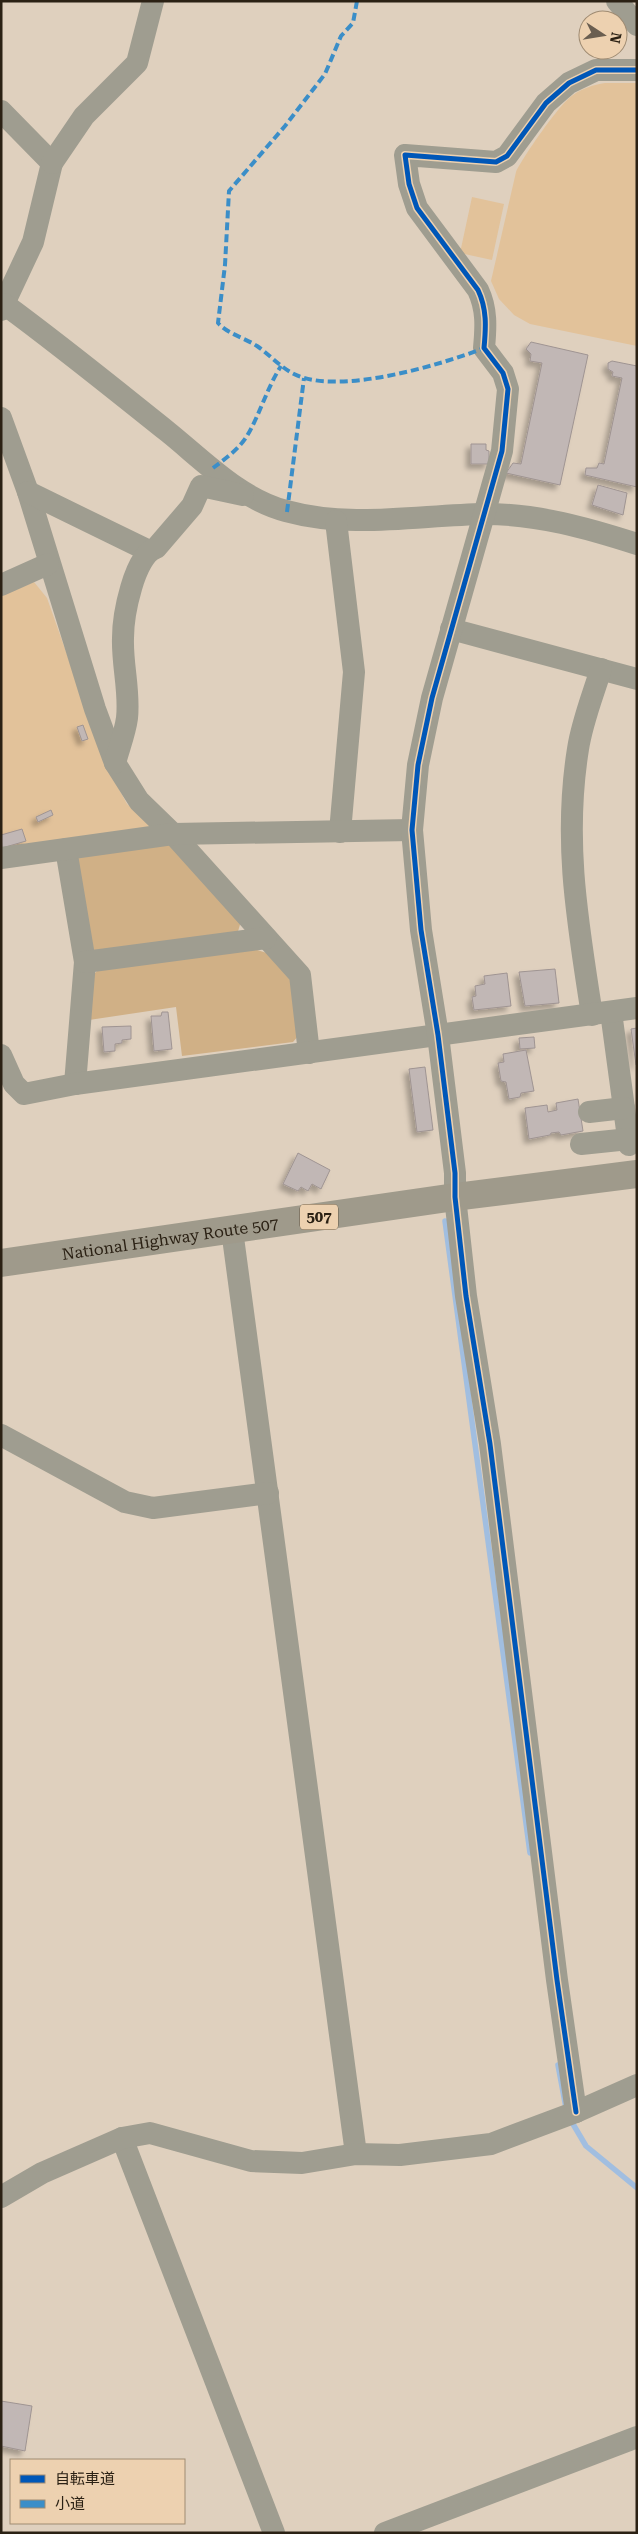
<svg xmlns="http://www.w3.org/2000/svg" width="638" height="2534" font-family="'Roboto Serif','Noto Sans JP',serif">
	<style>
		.green { fill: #e2c29a }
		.forest { fill: #d0b086 }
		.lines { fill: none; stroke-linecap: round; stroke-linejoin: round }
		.stream { stroke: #a1bee0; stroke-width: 5.5 }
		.building { fill: #c1b7b5; stroke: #9f9492; filter: url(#shadow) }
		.minor { stroke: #9f9d90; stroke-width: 22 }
		.highway { stroke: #9f9a8b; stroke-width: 28 }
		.quiet { stroke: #3b8ec8; stroke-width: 4; stroke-dasharray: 8 4; stroke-linecap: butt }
		.cycleway-casing { stroke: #edd1b0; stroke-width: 8 }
		.cycleway { stroke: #0057b8; stroke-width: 5 }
		.labels { text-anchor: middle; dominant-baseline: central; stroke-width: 4; stroke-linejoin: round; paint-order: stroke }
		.shield { fill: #edd1b0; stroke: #655643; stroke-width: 1 }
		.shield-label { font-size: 15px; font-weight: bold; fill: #2b2114 }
		.street-label { font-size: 16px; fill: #2b2114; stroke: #edd1b0 }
	</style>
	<defs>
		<filter id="shadow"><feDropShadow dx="-4.5" dy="4.5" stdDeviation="2.5" flood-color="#0004"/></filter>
	</defs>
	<rect width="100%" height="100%" fill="#dfd0be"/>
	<!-- green -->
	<g class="green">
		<path d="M605 83H637V346L530 324 514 315 499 299 491 281 516 172C523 157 560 103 573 95 583 88 593 85 605 83Z"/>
		<polygon points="472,197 504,204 492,260 460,253"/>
		<polygon points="34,582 47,598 106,765 127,804 156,828 1,851 1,596"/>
	</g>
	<!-- forest -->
	<g class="forest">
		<polygon points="172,845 241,921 237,935 94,954 75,861 79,854"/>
		<polygon points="251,948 270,954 290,977 299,1035 293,1042 182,1056 176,1007 89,1020 93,975 99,969"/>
	</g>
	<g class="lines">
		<!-- stream -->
		<g class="stream">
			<polyline points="445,1221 530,1853"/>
			<polyline points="558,2065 566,2108"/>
			<polyline points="570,2119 586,2146 637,2188"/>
		</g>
	</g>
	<!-- building -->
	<g class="building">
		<polygon points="531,342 588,355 560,485 506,473 513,463 521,464 542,363 530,361 531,354 526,349"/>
		<polygon points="612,361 637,366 637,487 585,475 586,468 597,468 599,463 604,464 622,378 612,376 613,372 608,369 608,363"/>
		<polygon points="471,444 486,444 486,450 489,451 489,464 471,464"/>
		<polygon points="598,485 627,493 623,515 592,505"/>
		<polygon points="83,725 88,739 82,741 77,727"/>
		<polygon points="51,810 53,815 38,822 36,817"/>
		<polygon points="22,829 26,841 2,848 1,835"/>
		<polygon points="555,969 559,1003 525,1006 519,972"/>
		<polygon points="507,973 511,1006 474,1010 472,997 476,996 475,986 485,984 484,976"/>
		<polygon points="162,1012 168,1012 172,1049 154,1051 151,1016 161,1016"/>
		<polygon points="131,1026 131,1039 122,1040 122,1043 115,1044 115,1051 104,1052 102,1027"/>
		<polygon points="637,1028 637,1065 636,1065 631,1029"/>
		<polygon points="534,1037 535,1048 520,1049 519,1038"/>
		<polygon points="526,1050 534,1091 521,1093 520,1097 509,1099 506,1082 501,1081 498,1063 504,1062 503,1054"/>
		<polygon points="425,1067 433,1130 417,1132 409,1069"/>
		<polygon points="578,1099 583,1131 561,1135 559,1132 551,1133 550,1135 529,1139 525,1108 547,1105 548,1112 557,1110 556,1103"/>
		<polygon points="298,1153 330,1170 321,1189 312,1184 308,1191 301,1187 298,1191 283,1184"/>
		<polygon points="1,2401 32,2406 25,2451 1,2446"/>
	</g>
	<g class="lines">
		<!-- minor -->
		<g class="minor">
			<polyline points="617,1 637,25"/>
			<polyline points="1,111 52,163 33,242 1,310"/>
			<polyline points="52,163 84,116 137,63 153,1"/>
			<path d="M4 304C60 345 114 389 168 432 204 461 240 499 286 511 351 529 419 515 485 514 538 514 587 528 637 544"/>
			<polyline points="1,418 28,492 95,709 115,763 139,801 173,834 300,975 309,1053"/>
			<polyline points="28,492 149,551"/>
			<polyline points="336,521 354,672 340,832"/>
			<polyline points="1,585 48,564"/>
			<polyline points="451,629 637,679"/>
			<path d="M115 763C119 748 125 733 127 718 130 691 122 665 123 638 123 616 134 555 156 548L192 506 201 486 243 495"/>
			<polyline points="66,849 85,962 75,1084"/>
			<polyline points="1,858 173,834 412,830"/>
			<polyline points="85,962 266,938"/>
			<polyline points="611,1012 629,1145"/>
			<path d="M592 1015C578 924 563 842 578 749 582 722 593 695 601 669"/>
			<polyline points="1,1055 14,1084 24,1094 75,1084 637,1008"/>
			<polyline points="589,1112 624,1108"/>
			<polyline points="581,1144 629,1139"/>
			<polyline points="232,1230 356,2154"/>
			<polyline points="1,1435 125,1502 153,1508 268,1493"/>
			<path d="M576 2112 557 1980 490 1444 466 1296 455 1197V1173L438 1035 421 930 412 830 418 765 432 698 502 451 508 389 503 373 484 348C486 327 487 309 478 290L417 208 409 184 405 155 496 162 507 156 546 103 569 83 596 70H637"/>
			<polyline points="122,2138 274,2533"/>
			<polyline points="1,2197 42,2173 122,2138 150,2133 251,2161 302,2163 356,2154 400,2155 491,2144 576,2112 637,2085"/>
			<polyline points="385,2533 637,2437"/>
		</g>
		<!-- highway -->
		<path class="highway" id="s1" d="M1 1263 455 1197 637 1174"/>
		<!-- quiet -->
		<g class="quiet">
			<path d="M357 1 353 23 341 36 325 74 285 126 229 191 225 265 218 323C228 334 245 338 257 346 270 355 280 367 294 374 337 396 441 365 484 348"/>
			<path d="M213 468C225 459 239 449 247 436 260 414 267 388 281 366"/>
			<polyline points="287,512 304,378"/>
		</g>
		<defs>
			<path id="cycleway" d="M576 2112 557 1980 490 1444 466 1296 455 1197V1173L438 1035 421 930 412 830 418 765 432 698 502 451 508 389 503 373 484 348C486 327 487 309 478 290L417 208 409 184 405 155 496 162 507 156 546 103 569 83 596 70H637"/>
		</defs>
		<!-- cycleway casing -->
		<use href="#cycleway" class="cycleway-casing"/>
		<!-- cycleway -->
		<use href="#cycleway" class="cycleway"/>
	</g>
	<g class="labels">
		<!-- shield labels -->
		<rect class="shield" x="300" y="1204.5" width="38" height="25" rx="4"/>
		<g class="shield-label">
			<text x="319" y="1217">507</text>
		</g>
		<!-- street labels -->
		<g class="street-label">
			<text stroke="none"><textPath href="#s1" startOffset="171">National Highway Route 507</textPath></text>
		</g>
	</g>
	<!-- border -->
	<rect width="638" height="2534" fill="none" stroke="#2b2114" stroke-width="5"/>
	<!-- legend -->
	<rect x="10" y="2459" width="175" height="65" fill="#edd1b0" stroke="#9f8b72"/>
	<rect x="20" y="2475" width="25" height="8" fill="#0057b8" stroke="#9f8b72"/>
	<text x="55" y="2484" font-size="15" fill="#2b2114">自転車道</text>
	<rect x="20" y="2500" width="25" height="8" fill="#3b8ec8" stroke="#9f8b72"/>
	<text x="55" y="2509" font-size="15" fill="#2b2114">小道</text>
	<!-- north arrow -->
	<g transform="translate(603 35) rotate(102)"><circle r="24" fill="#edd1b0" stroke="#9f8b72"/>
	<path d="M0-4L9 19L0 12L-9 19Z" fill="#6a5e50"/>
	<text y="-8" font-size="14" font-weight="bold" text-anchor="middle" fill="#2b2114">N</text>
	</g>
</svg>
